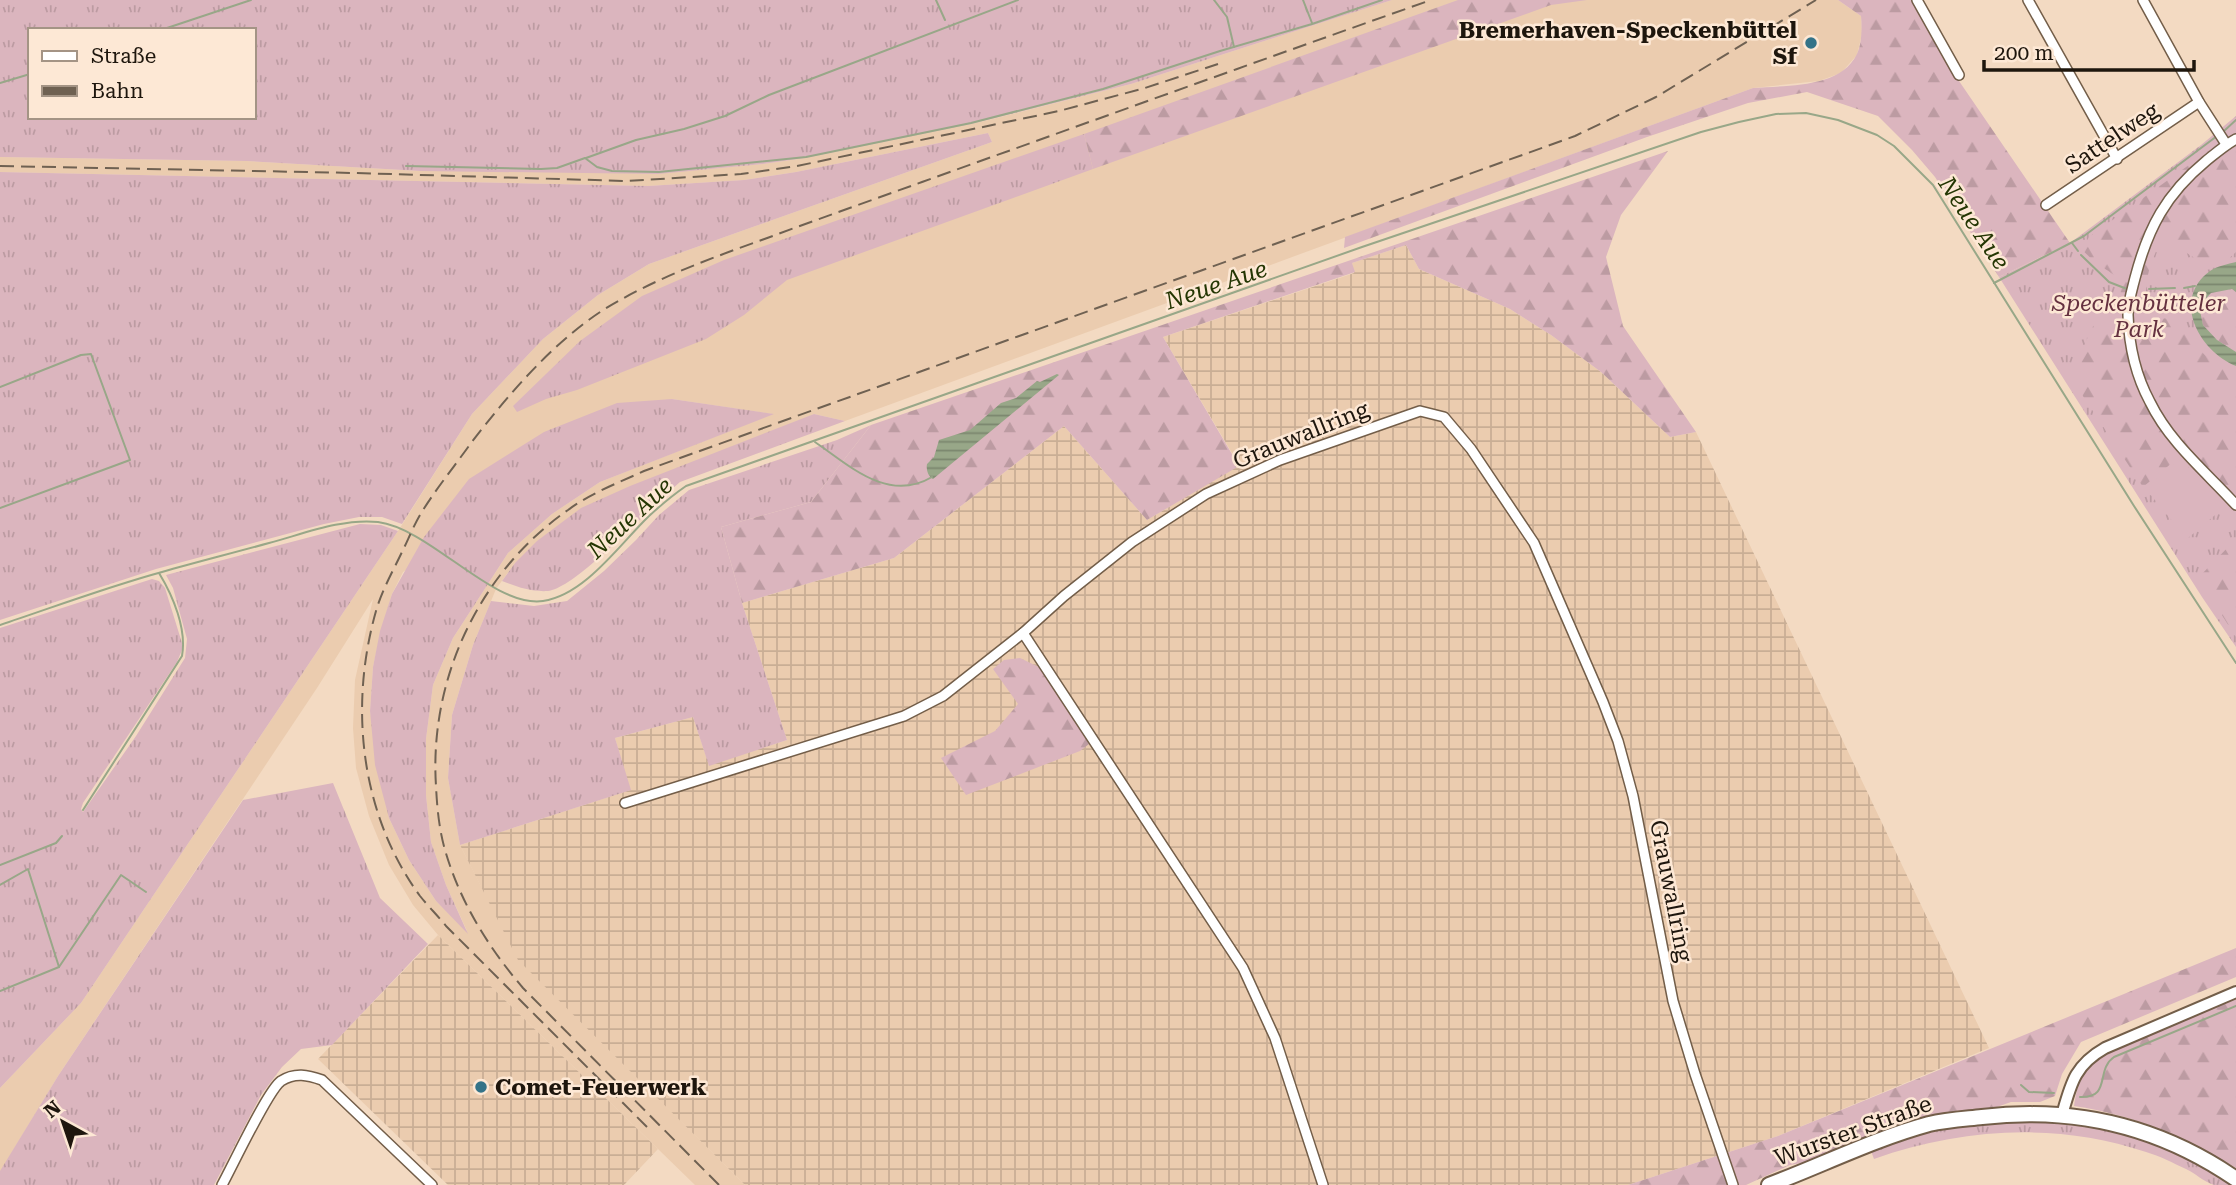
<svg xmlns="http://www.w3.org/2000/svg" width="2236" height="1185" font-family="'Roboto Serif',serif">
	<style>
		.built { fill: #ebccaf; fill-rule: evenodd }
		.industrial { fill: url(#industrial-grid) }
		.grass { fill: url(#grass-tufts); fill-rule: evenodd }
		.forest { fill: url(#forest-firs) }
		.pitch { fill: #dbb5be }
		.water { fill: url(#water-rules) }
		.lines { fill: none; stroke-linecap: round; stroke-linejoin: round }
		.stream { stroke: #98a788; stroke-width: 2 }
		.minor-casing { stroke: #735e49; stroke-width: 12 }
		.tertiary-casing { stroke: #735e49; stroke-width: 14 }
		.primary-casing { stroke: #735e49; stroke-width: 18 }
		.minor { stroke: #fff; stroke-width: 9 }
		.tertiary { stroke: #fff; stroke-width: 10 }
		.primary { stroke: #fff; stroke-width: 14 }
		.rail { stroke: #6f6152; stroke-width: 2; stroke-dasharray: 14 7; stroke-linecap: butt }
		.poi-dot { fill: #347388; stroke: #fde8d5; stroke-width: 2.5 }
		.labels { text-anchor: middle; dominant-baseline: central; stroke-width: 5; stroke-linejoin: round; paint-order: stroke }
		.poi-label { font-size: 23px; font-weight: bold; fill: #1e160d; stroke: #fde8d5; text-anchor: end }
		.street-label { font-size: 23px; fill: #1e160d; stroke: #fde8d5 }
		.park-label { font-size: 23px; font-style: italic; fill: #653140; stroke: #fde8d5 }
		.water-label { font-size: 24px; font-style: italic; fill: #243603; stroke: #fde8d5 }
	</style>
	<defs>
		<pattern id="industrial-grid" width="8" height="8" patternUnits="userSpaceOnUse" patternTransform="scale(1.75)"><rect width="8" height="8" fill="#ebccaf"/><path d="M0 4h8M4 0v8" fill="none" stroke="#c9ae95"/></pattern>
		<pattern id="grass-tufts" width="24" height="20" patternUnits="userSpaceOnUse" patternTransform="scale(1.75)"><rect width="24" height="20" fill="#dbb5be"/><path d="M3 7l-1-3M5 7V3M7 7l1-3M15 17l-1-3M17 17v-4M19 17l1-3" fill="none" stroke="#bc9ba2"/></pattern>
		<pattern id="forest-firs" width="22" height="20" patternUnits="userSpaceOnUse" patternTransform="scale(1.75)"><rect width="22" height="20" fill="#dbb5be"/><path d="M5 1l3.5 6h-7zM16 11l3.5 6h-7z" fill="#bc9ba2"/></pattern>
		<pattern id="water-rules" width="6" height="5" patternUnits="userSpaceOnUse" patternTransform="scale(1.75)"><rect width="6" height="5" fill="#98a788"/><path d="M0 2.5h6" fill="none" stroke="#7b876e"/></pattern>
	</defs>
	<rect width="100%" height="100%" fill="#f3dac2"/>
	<!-- built -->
	<path class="built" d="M1392 0H1838L1861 16 1862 34 1857 55 1841 73 1819 81 1753 88 845 421 814 414 515 563 496 589 473 645 452 715 448 778 460 845 519 960 745 1185H695L438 935 413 905 389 865 369 816 356 768 353 728 355 680 373 599 317 688 58 1076 0 1172V1088L81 1003 398 531 472 414 543 339 598 295 649 264 992 142 988 133 796 172 744 180 648 186 0 172V157L246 161 420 171 700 170 763 164 805 158 984 121 1131 84ZM672 399 772 414 600 482 552 514 508 553 453 638 433 685 426 739V795L431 842 446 885 467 931 436 901 409 860 389 818 370 711 373 667 381 631 392 594 403 572Z"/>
	<!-- industrial -->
	<g class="industrial">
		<polygon points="1406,245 1419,269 1510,309 1551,335 1601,372 1670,437 1696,432 1989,1048 1778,1136 1628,1185 745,1185 518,960 460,845 630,790 615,738 693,717 709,765 787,740 742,603 894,558 1064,426 1147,520 1239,465 1163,337 1354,273 1352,263"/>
		<polygon points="438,935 658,1149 624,1185 448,1185 318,1059"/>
	</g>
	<!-- grass -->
	<g class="grass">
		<path d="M0 0H1392L1131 84 971 124 805 158 763 164 658 174 420 171 246 161 0 157ZM30 30H254V117H30Z"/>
		<polygon points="2236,116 2236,647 2202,597 1999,277 2070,243 2201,145"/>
		<polygon points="988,133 992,142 649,264 598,295 543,339 472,414 402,524 382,517 359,517 324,524 156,569 0,620 0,172 648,186 744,180 796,172"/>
		<polygon points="1084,134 1093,169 787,280 744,315 706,339 577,390 546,399 517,412 513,406 580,341 642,296 724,260"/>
		<polygon points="672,399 774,414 600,482 552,514 508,553 453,638 433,685 426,739 426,795 431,842 446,885 468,934 436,901 409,860 389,818 375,765 370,711 373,667 380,631 392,594 424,537 469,479 544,432 617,403"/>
		<path d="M814 414 845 421 680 482C653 504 577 588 548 591 531 592 517 587 502 581L515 563 537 541 581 508 630 486Z"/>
		<polygon points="871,425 811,502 721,527 742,603 787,740 709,766 693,717 615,738 631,790 460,845 448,778 452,715 473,645 491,601 534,606 567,601 604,571 636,540 659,515 689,490 837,440"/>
		<polygon points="360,524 381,525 398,531 81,1003 0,1088 0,628 152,579 159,581 165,588 182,643 182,650 177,662 83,803 81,809 83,812 136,736 185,658 187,639 173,588 166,575"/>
		<polygon points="333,783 380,898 428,944 332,1045 301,1049 282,1067 261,1095 214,1185 0,1185 0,1171 58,1076 243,800"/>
		<path d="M2015 1118C2038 1120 2062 1121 2085 1124 2138 1131 2186 1156 2230 1185 2225 1185 2218 1185 2214 1185 2204 1182 2195 1173 2186 1169 2173 1163 2160 1156 2146 1152 2057 1122 1962 1128 1874 1159L1871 1151 1906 1137 1941 1128Z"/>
	</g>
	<!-- forest -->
	<g class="forest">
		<polygon points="1458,0 1587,0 1551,5 1093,169 1084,134"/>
		<path d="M1838 0H1914L1959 81 2070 243 1999 277 1935 177 1912 150 1878 116 1807 92 1748 103 1647 137 1344 248 1345 237 1753 88C1786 85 1840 89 1857 54 1862 43 1862 28 1861 16Z"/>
		<path d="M2236 131V252L2224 263 2209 267 2163 238C2146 269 2145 282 2146 317L2172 319C2190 339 2210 366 2236 375V506H2224L2179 457 2143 487 2079 390 2071 368C2082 355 2085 342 2092 328 2099 316 2110 308 2120 300 2123 278 2116 276 2099 265 2093 261 2088 255 2082 250L2089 237Z"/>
		<polygon points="1668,151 1621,215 1606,257 1623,326 1696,432 1670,437 1601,372 1551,335 1510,309 1419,269 1406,245 1352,263 1355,272 1163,337 1239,466 1147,520 1064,426 894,558 742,603 721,527 811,502 871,425"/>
		<polygon points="2232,289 2236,292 2236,352 2217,340 2203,325 2199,306 2210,293"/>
		<polygon points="2234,541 2236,541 2236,637 2198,578"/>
		<polygon points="1020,658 1043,669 1089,744 1080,751 966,795 941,758 995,731 1018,704 993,669 1004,660"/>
		<polygon points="2236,948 2236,977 2081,1042 2062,1074 2055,1096 2040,1102 2011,1102 1994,1108 1949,1114 1825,1159 1790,1165 1746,1185 1628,1185 1778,1136"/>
		<path d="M2236 996V1168C2183 1137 2135 1115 2074 1106 2078 1082 2080 1073 2098 1056Z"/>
	</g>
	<!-- pitch -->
	<polygon class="pitch" points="2179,460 2221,510 2187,539 2145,488"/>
	<!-- water -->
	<g class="water">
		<path d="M2236 262V292L2232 289 2211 293 2199 306 2203 325 2217 340 2236 352V366C2199 351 2171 299 2210 271 2217 266 2228 264 2236 262Z"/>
		<path d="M1057 374 1059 375 933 479C928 476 926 470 927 464L934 457 939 440 970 430 1001 403 1016 398 1037 381 1040 382Z"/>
	</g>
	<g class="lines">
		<!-- stream -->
		<g class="stream">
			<polyline points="936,0 945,20"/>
			<polyline points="1214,0 1227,17 1234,47"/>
			<polyline points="1303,0 1312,23"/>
			<polyline points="161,30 251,0"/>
			<polyline points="0,83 30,74"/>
			<polyline points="2224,131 2236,120"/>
			<polyline points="586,158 636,140 684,129 725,116 769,95 1018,0"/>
			<polyline points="406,166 541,169 557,168 585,158 597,167 612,171 659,172 806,157 971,123 1103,89 1220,51 1312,24 1382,0"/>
			<polyline points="2072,243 2078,251"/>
			<polyline points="2081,255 2109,282 2127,289"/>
			<polyline points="1994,283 2084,236 2217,136"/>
			<polyline points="2184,288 2195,286"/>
			<polyline points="2149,289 2175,288"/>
			<polyline points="0,387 81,355 91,354 130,460 0,508"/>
			<path d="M815 442C850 466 888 503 932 477"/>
			<path d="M0 625C54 607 107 587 162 572 197 562 233 553 269 543 303 534 343 518 378 522 431 529 493 608 543 601 585 595 620 544 649 516 661 505 673 495 686 486L1362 247 1701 132 1739 122 1776 114 1806 113 1838 120 1877 135 1894 146 1933 185 2134 506 2236 663"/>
			<path d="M83 810 182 656C187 629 173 596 159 573"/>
			<polyline points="0,865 56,843 62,836"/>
			<polyline points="0,885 28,869 59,967"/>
			<polyline points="0,991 59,967 121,875 146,892"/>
			<polyline points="2021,1085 2029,1092 2054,1093"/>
			<path d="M2080 1097C2112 1098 2095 1070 2114 1057L2236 1006"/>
		</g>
		<defs>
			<g id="minor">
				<polyline points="1917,0 1959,75"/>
				<polyline points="2028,0 2117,159"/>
				<polyline points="2143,0 2199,102 2226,144"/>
				<path d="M2236 139C2225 145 2216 153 2206 161 2166 194 2148 228 2135 278 2132 290 2128 302 2128 315 2129 345 2136 376 2150 402 2170 443 2206 472 2236 505"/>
				<polyline points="2046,205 2199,102"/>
				<polyline points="625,803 904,716 943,696 1023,633"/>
				<path d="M222 1185C232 1167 268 1090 281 1081 295 1072 308 1075 322 1080L432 1185"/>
				<polyline points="1323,1185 1275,1038 1243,968 1023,633 1064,596 1132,542 1206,494 1280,460 1420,411 1444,417 1471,449 1534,543 1603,702 1618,741 1633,796 1673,1001 1695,1074 1733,1185"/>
			</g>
			<path id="tertiary" d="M2062 1115C2071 1083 2075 1065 2105 1048L2236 992"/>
			<path id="primary" d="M1769 1185C1822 1165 1874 1139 1929 1124 1947 1120 1964 1119 1982 1117 2075 1106 2159 1126 2236 1179"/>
		</defs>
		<!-- minor casing -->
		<use href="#minor" class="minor-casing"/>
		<!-- tertiary casing -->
		<use href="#tertiary" class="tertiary-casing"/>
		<!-- primary casing -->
		<use href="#primary" class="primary-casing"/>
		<!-- minor -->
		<use href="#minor" class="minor"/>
		<!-- tertiary -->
		<use href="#tertiary" class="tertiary"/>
		<!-- primary -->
		<use href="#primary" class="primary"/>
		<!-- rail -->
		<g class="rail">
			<polyline points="0,166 356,173 626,181 741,174 797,166 1059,111 1145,88 1218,64"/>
			<path d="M647 1127 446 926C438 916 428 906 420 896 360 814 349 706 376 611 382 590 393 571 402 552 408 540 413 527 420 515 435 490 454 467 471 443 511 391 563 330 622 299 669 273 720 255 770 237 821 218 872 200 922 182 1092 121 1261 60 1431 0"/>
			<path d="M719 1185 523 988C488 947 460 902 445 850 439 829 437 807 436 786 429 679 479 572 568 510 591 493 618 483 644 471L1575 136 1656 97 1816 0"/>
		</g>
	</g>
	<!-- markers -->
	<g class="poi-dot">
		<circle cx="1811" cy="43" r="7"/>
		<circle cx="481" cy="1087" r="7"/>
	</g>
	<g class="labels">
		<!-- poi labels -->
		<g class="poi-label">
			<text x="1797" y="30">Bremerhaven-Speckenbüttel<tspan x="1797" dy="26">Sf</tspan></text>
			<text x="495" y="1087" text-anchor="start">Comet-Feuerwerk</text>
		</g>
		<!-- street labels -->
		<g class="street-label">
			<text transform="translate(2112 138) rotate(-34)">Sattelweg</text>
			<text transform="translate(1301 435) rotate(-22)">Grauwallring</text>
			<text transform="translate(1671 891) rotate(79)">Grauwallring</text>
			<text transform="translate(1853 1131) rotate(-20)">Wurster Straße</text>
		</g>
		<!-- park labels -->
		<g class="park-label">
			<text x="2139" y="303">Speckenbütteler<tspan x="2139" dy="26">Park</tspan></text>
		</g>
		<!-- water labels -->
		<g class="water-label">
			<text transform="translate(1974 223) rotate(56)">Neue Aue</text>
			<text transform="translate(1216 285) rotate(-19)">Neue Aue</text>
			<text transform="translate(630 518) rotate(-43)">Neue Aue</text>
		</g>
	</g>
	<!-- legend -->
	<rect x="28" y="28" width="228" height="91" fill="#fde8d5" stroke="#a49485" stroke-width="2"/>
	<rect x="42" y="51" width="35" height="10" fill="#ffffff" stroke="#a49485" stroke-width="2"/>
	<text x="91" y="63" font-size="21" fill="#1e160d">Straße</text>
	<rect x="42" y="86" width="35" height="10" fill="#6f6152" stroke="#a49485" stroke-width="2"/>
	<text x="91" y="98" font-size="21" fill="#1e160d">Bahn</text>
	<!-- north arrow -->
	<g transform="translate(63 1122) rotate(320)" stroke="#fde8d5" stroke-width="5" paint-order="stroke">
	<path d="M0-5L12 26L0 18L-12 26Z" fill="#1e160d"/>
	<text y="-10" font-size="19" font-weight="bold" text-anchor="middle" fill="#1e160d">N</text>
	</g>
	<!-- scale -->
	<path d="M1984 60v10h210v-10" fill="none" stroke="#1e160d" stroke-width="3.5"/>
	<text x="1994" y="60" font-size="21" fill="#1e160d" stroke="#fde8d5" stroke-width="5" paint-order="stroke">200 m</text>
</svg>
